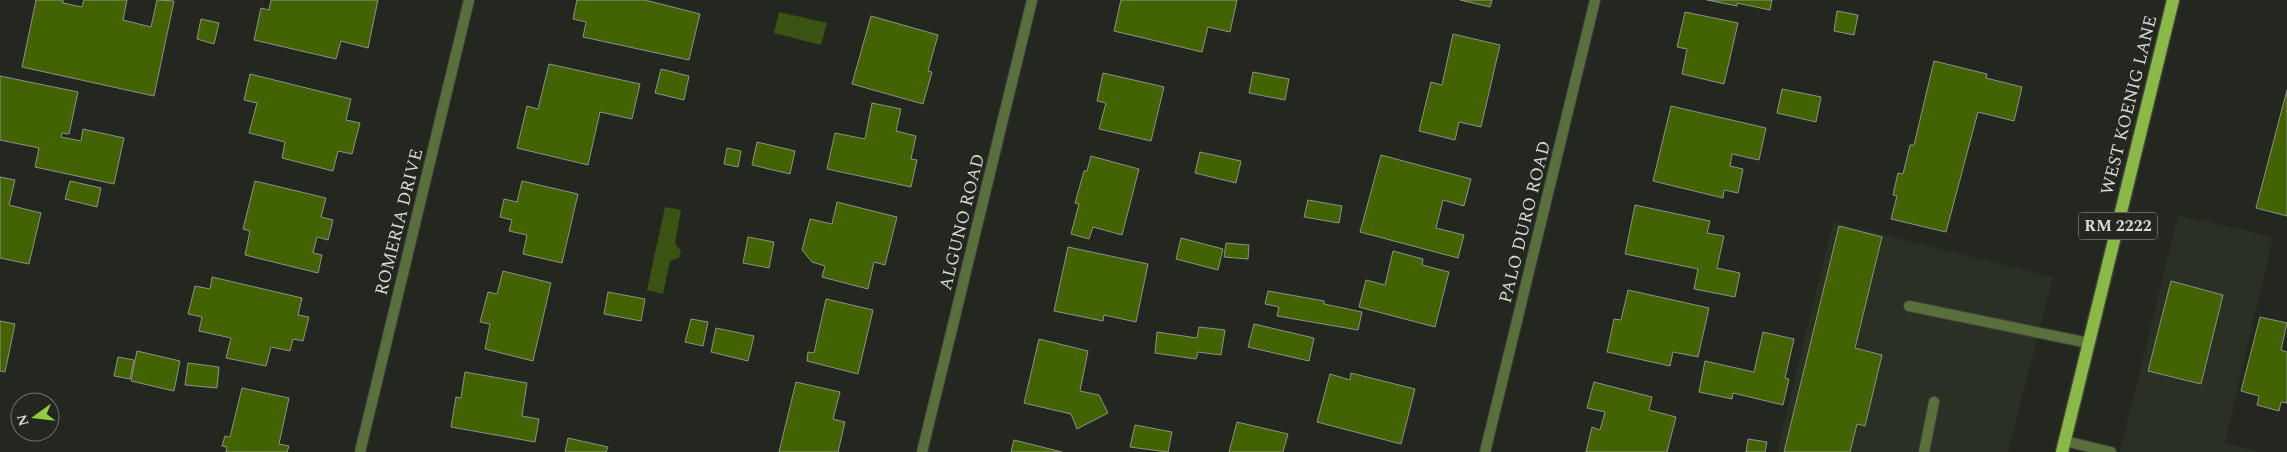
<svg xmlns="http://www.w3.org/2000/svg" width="2287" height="452" font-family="Spectral,serif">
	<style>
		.built { fill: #2a3023 }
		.water { fill: #3b5312 }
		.building { fill: #436202; stroke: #8d9289 }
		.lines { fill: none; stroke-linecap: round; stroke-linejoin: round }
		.lane-casing { stroke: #41443d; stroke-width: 12 }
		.street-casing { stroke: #41443d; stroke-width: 12 }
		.primary-casing { stroke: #41443d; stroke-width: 15 }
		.lane { stroke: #596f3c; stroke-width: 10 }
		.street { stroke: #596f3c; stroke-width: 10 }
		.primary { stroke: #8bb947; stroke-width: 12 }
		.labels { text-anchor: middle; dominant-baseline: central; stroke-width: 4; stroke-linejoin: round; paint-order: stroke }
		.shield { fill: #242720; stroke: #a3a59f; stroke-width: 1 }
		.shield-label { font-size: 16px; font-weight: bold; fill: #d9dbd6 }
		.street-label { font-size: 18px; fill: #d9dbd6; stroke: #242720 }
	</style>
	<rect width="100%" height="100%" fill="#242720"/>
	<!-- built -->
	<g class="built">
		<polygon points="2178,215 2273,237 2225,443 2260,452 2120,452"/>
		<polygon points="1833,222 2053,277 2008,452 1777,452"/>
	</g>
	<!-- water -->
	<g class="water">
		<polygon points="779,12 827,23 821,45 774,33"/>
		<polygon points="665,207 681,210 675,243 681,251 679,258 670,261 663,294 647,290"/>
	</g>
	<!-- building -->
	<g class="building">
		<polygon points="36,0 63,0 63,3 82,7 84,0 127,0 123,20 151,27 157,0 174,1 154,96 22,67"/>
		<polygon points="271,0 378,0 368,48 341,41 336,59 254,40 261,8 269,10"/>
		<polygon points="577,0 645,0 700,14 689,60 583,37 586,22 573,19"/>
		<polygon points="1121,0 1237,0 1230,32 1208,27 1202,52 1114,31"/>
		<polygon points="1460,0 1492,0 1490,7"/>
		<polygon points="1707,0 1772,0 1770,10 1737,3 1737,6"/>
		<polygon points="1837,11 1858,15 1854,35 1834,31"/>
		<polygon points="1685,12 1738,23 1724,84 1682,74 1687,49 1677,47"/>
		<polygon points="871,16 938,35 928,71 932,72 923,104 852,84"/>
		<polygon points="201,19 219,23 214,44 197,39"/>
		<polygon points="1453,34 1500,45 1481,127 1459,122 1455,140 1419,131 1431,82 1442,85"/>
		<polygon points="1934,61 1987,74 1986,78 2022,87 2014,121 1978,112 1946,232 1891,219 1897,196 1893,195 1898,173 1903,174 1910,145 1914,145"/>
		<polygon points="549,64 640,84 632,119 600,112 588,165 517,148 527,106 538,109"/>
		<polygon points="661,69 689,76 684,100 655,93"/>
		<polygon points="1253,72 1289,79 1285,100 1249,93"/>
		<polygon points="1103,73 1164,87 1151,141 1099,129 1106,103 1097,101"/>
		<polygon points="250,74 351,99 346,120 360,123 352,154 338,151 333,171 282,158 285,142 249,133 257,103 244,100"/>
		<polygon points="0,76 78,92 69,134 62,133 61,137 81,141 83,129 124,138 114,184 35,167 39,148 0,140"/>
		<polygon points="1782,89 1821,97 1816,122 1777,113"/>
		<polygon points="2287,90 2287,216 2256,208"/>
		<polygon points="872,103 901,109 896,131 916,136 911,159 917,160 911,187 827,169 835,133 865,139"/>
		<polygon points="1671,106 1766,128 1759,160 1732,154 1730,166 1743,169 1738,193 1724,190 1723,198 1653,181"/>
		<polygon points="757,142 795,151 790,174 752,165"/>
		<polygon points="727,148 741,151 738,167 724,164"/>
		<polygon points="1200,152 1241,161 1236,183 1195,173"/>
		<polygon points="1381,155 1471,179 1464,206 1443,200 1436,228 1464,235 1458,258 1360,232"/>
		<polygon points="1091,156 1139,169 1122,235 1093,227 1089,239 1071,234 1079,204 1075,203 1084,171 1087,171"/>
		<polygon points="0,177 15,180 9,205 41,213 29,264 0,258"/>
		<polygon points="70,181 101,188 97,207 65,199"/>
		<polygon points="255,181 326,198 321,217 333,220 328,240 317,237 313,253 322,255 318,273 245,255 250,231 243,229"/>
		<polygon points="522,181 578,194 562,263 523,254 527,235 509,231 512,220 500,217 504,199 517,202"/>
		<polygon points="1308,200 1342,206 1339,223 1304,217"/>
		<polygon points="837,202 897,217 885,265 874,262 868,289 822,277 825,266 812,262 802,250 810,219 832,224"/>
		<polygon points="1635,205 1710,221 1707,233 1724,236 1717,268 1740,273 1735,297 1694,289 1698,269 1625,254"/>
		<polygon points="1839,226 1882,237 1855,348 1882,355 1865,426 1857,424 1850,452 1784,452"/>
		<polygon points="748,237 774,242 769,268 743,263"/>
		<polygon points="1181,238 1223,249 1218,270 1176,259"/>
		<polygon points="1226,243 1249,245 1248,259 1224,257"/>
		<polygon points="1068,247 1148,264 1136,322 1104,315 1103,321 1054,311"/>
		<polygon points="1393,251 1423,259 1422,265 1449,272 1435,327 1359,307 1366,280 1385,285"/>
		<polygon points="503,271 551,283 533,361 485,349 490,324 480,322 488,292 497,294"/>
		<polygon points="212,277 302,298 298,315 309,317 303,341 293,339 290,351 271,347 266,366 226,358 231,338 199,331 202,317 188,314 195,286 210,289"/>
		<polygon points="2171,281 2223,295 2201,384 2148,371"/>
		<polygon points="1628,290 1709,308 1698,357 1673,352 1670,366 1607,352 1614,319 1621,320"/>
		<polygon points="1268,291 1324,301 1324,304 1362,312 1358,330 1277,316 1279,307 1265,304"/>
		<polygon points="608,292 645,299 641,321 604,314"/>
		<polygon points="826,299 873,310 858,374 807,361 808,352 814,353"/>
		<polygon points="2260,317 2287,323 2281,350 2287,352 2287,403 2281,402 2279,411 2257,405 2259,396 2241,391"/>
		<polygon points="691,319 708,322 703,346 685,342"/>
		<polygon points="0,321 15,324 5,372 0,371"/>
		<polygon points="1254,324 1314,338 1309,361 1248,347"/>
		<polygon points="1199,327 1225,330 1221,355 1198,352 1196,359 1155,353 1157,332 1197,338"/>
		<polygon points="716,328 754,336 748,361 711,352"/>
		<polygon points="1763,332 1794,339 1785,378 1789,379 1783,405 1733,393 1732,399 1699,392 1705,361 1754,372"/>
		<polygon points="1039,339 1088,351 1080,391 1099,395 1108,413 1077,429 1071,414 1024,403"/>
		<polygon points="137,351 180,361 174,391 131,381"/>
		<polygon points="118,357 134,360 130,379 114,376"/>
		<polygon points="188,363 219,367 217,388 185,385"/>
		<polygon points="465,372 527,383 522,416 539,419 535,442 451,427 456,397 461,398"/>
		<polygon points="1351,373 1415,389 1401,444 1317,422 1330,374 1350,380"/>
		<polygon points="796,382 840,392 833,419 845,422 838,452 779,452"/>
		<polygon points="1594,382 1652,397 1649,410 1676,417 1667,452 1586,452 1592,427 1600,430 1605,412 1587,408"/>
		<polygon points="242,388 289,398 279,444 289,446 287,452 226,452 227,447 222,446 225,436 230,437"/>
		<polygon points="1237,422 1288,434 1283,452 1229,452"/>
		<polygon points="1135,425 1172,432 1168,452 1130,447"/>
		<polygon points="568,438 608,447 606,452 565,452"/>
		<polygon points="1748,439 1767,442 1765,452 1746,452"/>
		<polygon points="1014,440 1062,452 1011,452"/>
	</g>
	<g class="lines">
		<defs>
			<g id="lane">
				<polyline points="1909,306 2089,343"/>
				<polyline points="1924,452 1934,402"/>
			</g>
			<g id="street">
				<polyline points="2065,441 2111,452"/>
				<polyline points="360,452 469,0"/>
				<polyline points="922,452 1032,0"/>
				<polyline points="1485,452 1595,0"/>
			</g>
			<polyline id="primary" points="2062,452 2173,0"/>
		</defs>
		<!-- lane casing -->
		<use href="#lane" class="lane-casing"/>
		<!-- street casing -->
		<use href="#street" class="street-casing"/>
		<!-- primary casing -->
		<use href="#primary" class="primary-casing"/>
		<!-- lane -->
		<use href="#lane" class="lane"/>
		<!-- street -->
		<use href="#street" class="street"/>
		<!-- primary -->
		<use href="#primary" class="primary"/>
	</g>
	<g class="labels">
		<!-- shield labels -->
		<rect class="shield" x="2079" y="212.5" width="78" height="27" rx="4"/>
		<g class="shield-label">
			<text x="2118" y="226">RM 2222</text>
		</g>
		<!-- street labels -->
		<g class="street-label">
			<text transform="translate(2129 105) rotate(-76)">WEST KOENIG LANE</text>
			<text transform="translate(399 222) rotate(-76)">ROMERIA DRIVE</text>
			<text transform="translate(962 222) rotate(-76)">ALGUNO ROAD</text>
			<text transform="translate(1525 222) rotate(-76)">PALO DURO ROAD</text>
		</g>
	</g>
	<!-- north arrow -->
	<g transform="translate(35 417) rotate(255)"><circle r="24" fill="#242720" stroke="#6c6f69"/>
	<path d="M0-4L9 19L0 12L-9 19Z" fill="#95cc3b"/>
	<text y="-8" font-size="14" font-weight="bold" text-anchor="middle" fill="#d9dbd6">N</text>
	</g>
</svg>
